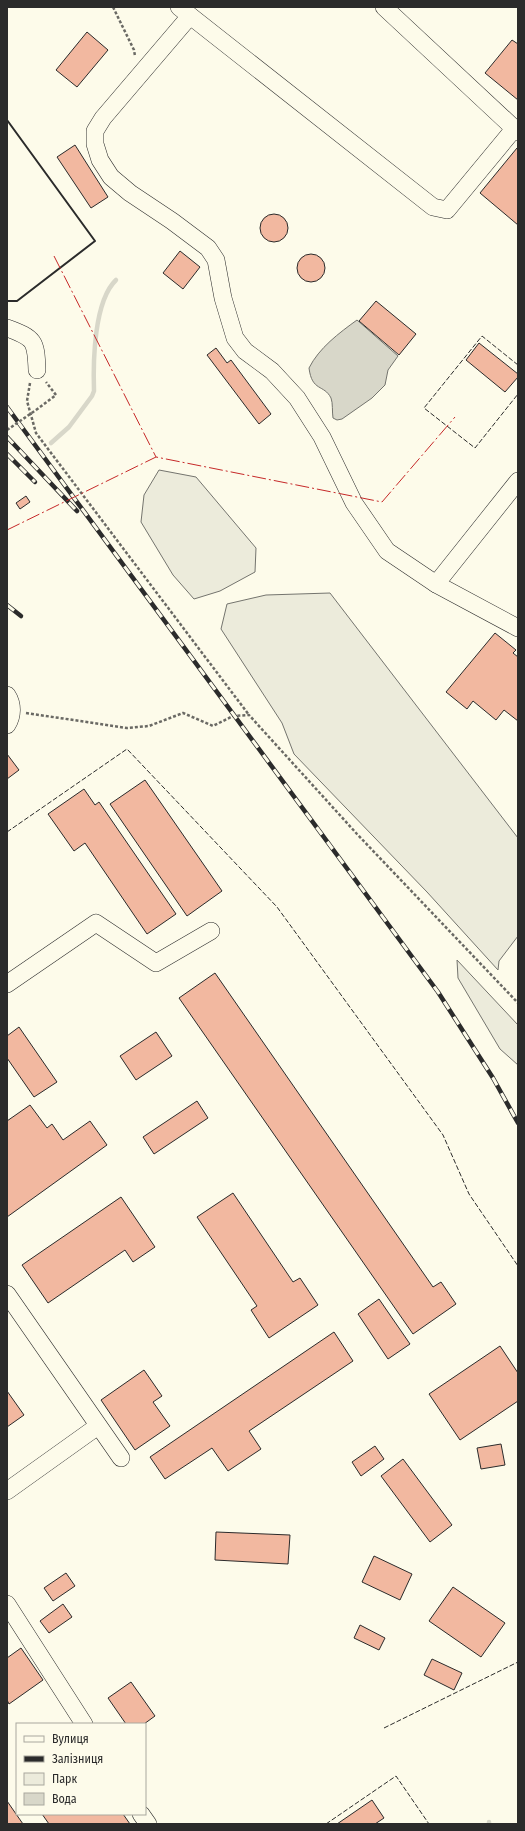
<svg xmlns="http://www.w3.org/2000/svg" width="525" height="1831" font-family="'Fira Sans Condensed',sans-serif">
	<style>
		.green { fill: #ecebdb; stroke: #74746e }
		.water { fill: #d8d7c9; stroke: #74746e }
		.lines { fill: none; stroke-linecap: round; stroke-linejoin: round }
		.stream { stroke: #d8d7c9; stroke-width: 4.5 }
		.building { fill: #f2b8a0; stroke: #2b2b2b }
		.minor-casing { stroke: #2b2b2b; stroke-width: 18 }
		.path { stroke: #6a6964; stroke-width: 2.5; stroke-dasharray: 3 2; stroke-linecap: butt }
		.minor { stroke: #fdfbea; stroke-width: 17 }
		.rail-casing { stroke: #2b2b2b; stroke-width: 4.5 }
		.rail { stroke: #fdfbea; stroke-width: 3; stroke-dasharray: 9; stroke-linecap: butt }
		.path-bridge { stroke: #6a6964; stroke-width: 2.5; stroke-dasharray: 3 2; stroke-linecap: butt }
		.fence { stroke: #2b2b2b; stroke-width: 1; stroke-dasharray: 5 2; stroke-linecap: butt }
		.wall { stroke: #2b2b2b; stroke-width: 2 }
		.power { stroke: #c62828; stroke-width: 1; stroke-dasharray: 14 3 2 3; stroke-linecap: butt }
	</style>
	<rect width="100%" height="100%" fill="#fdfbea"/>
	<!-- green -->
	<g class="green">
		<polygon points="159,470 196,477 256,548 255,572 220,591 194,599 173,575 141,522 144,495"/>
		<polygon points="330,593 518,838 518,936 499,961 498,970 427,892 294,754 282,723 221,629 227,604 266,595"/>
		<polygon points="457,960 518,1025 518,1065 500,1049 458,978"/>
	</g>
	<!-- water -->
	<path class="water" d="M357 320 398 356 388 370 385 385 372 398 342 419 337 420 333 418C332 412 333 403 331 398 324 384 312 392 309 368 319 348 339 333 357 320Z"/>
	<g class="lines">
		<!-- stream -->
		<g class="stream">
			<path d="M51 443 69 427 92 396 94 391C93 361 94 301 116 280"/>
			<polyline points="489,1822 489,1824"/>
		</g>
	</g>
	<!-- building -->
	<g class="building">
		<polygon points="87,32 108,50 77,87 56,70"/>
		<polygon points="512,40 518,44 518,100 485,73"/>
		<polygon points="75,145 108,197 91,208 57,157"/>
		<polygon points="517,148 518,149 518,225 480,193"/>
		<circle cx="274" cy="228" r="14"/>
		<polygon points="180,251 200,267 183,289 163,273"/>
		<circle cx="311" cy="268" r="14"/>
		<polygon points="376,301 416,334 399,355 359,321"/>
		<polygon points="479,343 518,374 518,377 505,392 466,360"/>
		<polygon points="216,348 227,363 231,360 271,414 259,424 207,355"/>
		<polygon points="26,496 30,502 20,509 16,503"/>
		<polygon points="495,633 516,650 513,653 518,657 518,721 504,710 496,720 473,701 467,709 446,692"/>
		<polygon points="7,754 19,770 7,779"/>
		<polygon points="145,780 222,891 187,916 110,804"/>
		<polygon points="84,789 95,805 99,802 176,914 147,934 85,843 74,851 48,814"/>
		<polygon points="215,973 433,1287 441,1282 456,1304 413,1334 179,998"/>
		<polygon points="19,1027 57,1082 34,1097 7,1058 7,1036"/>
		<polygon points="156,1032 172,1056 136,1080 120,1056"/>
		<polygon points="197,1101 208,1118 154,1154 143,1137"/>
		<polygon points="30,1105 47,1128 52,1124 63,1140 90,1121 107,1145 7,1217 7,1121"/>
		<polygon points="233,1193 293,1282 300,1278 318,1305 269,1338 251,1310 257,1306 197,1217"/>
		<polygon points="121,1197 155,1247 133,1262 125,1250 48,1303 22,1265"/>
		<polygon points="379,1299 410,1344 388,1359 358,1314"/>
		<polygon points="334,1332 353,1361 249,1431 261,1449 228,1471 212,1448 165,1479 150,1457"/>
		<polygon points="500,1346 518,1373 518,1401 460,1440 429,1394"/>
		<polygon points="144,1370 162,1396 153,1402 170,1426 135,1450 101,1400"/>
		<polygon points="7,1391 24,1415 7,1427"/>
		<polygon points="501,1444 505,1465 481,1469 477,1448"/>
		<polygon points="375,1446 384,1459 361,1476 352,1462"/>
		<polygon points="403,1459 452,1525 430,1542 381,1476"/>
		<polygon points="216,1532 290,1535 288,1564 215,1560"/>
		<polygon points="374,1556 412,1574 400,1600 362,1582"/>
		<polygon points="66,1573 75,1586 53,1601 44,1588"/>
		<polygon points="453,1587 505,1623 481,1657 429,1621"/>
		<polygon points="63,1604 72,1617 49,1633 40,1621"/>
		<polygon points="360,1625 385,1638 379,1650 354,1638"/>
		<polygon points="21,1648 43,1680 9,1704 7,1700 7,1658"/>
		<polygon points="432,1659 462,1673 454,1690 424,1675"/>
		<polygon points="131,1682 155,1716 144,1724 126,1724 108,1698"/>
		<polygon points="372,1800 384,1818 375,1824 337,1824"/>
		<polygon points="7,1801 23,1824 7,1824"/>
		<polygon points="42,1814 123,1814 130,1824 49,1824"/>
	</g>
	<g class="lines">
		<defs>
			<g id="minor">
				<polyline points="179,7 433,207 447,210 514,129"/>
				<polyline points="384,7 518,132"/>
				<polyline points="190,16 103,118 95,131 95,144 100,160 111,177 130,193 172,221 208,248 216,260 223,298 235,338 245,351 272,371 297,398 322,437 354,503 387,551 436,584 518,481"/>
				<path d="M7 328C35 338 36 341 37 370"/>
				<polyline points="436,584 518,628"/>
				<path d="M7 695C13 704 13 716 7 725"/>
				<polyline points="7,984 96,923 156,963 211,931"/>
				<polyline points="7,1294 121,1458"/>
				<polyline points="7,1491 98,1426"/>
				<polyline points="7,1604 84,1724"/>
				<polyline points="141,1814 148,1824"/>
			</g>
		</defs>
		<!-- minor casing -->
		<use href="#minor" class="minor-casing"/>
		<!-- path -->
		<g class="path">
			<polyline points="113,7 134,50 135,56"/>
			<polyline points="30,383 27,401 36,433 249,715"/>
			<polyline points="36,410 56,395 46,382"/>
			<polyline points="26,713 127,728 149,726 183,713 213,726 233,716 249,715 357,834 518,1003"/>
		</g>
		<!-- minor -->
		<use href="#minor" class="minor"/>
		<defs>
			<g id="rail">
				<polyline points="7,407 438,992 493,1078 518,1123"/>
				<polyline points="7,437 77,511"/>
				<polyline points="7,454 35,482"/>
				<polyline points="7,605 21,616"/>
			</g>
		</defs>
		<!-- rail casing -->
		<use href="#rail" class="rail-casing"/>
		<!-- rail -->
		<use href="#rail" class="rail"/>
		<!-- path-bridge -->
		<polyline class="path-bridge" points="7,430 36,410"/>
		<!-- fence -->
		<g class="fence">
			<polyline points="518,365 482,336 424,408 475,448 518,394"/>
			<polyline points="7,832 127,749 277,907 443,1135 469,1194 518,1266"/>
			<polyline points="384,1728 518,1662"/>
			<polyline points="326,1824 396,1776 429,1824"/>
		</g>
		<!-- wall -->
		<polyline class="wall" points="7,120 95,241 17,301 7,301"/>
		<!-- power -->
		<g class="power">
			<polyline points="54,256 156,457"/>
			<polyline points="7,530 156,457 382,502 455,417"/>
		</g>
	</g>
	<!-- border -->
	<rect width="525" height="1831" fill="none" stroke="#2b2b2b" stroke-width="16"/>
	<!-- legend -->
	<rect x="16" y="1723" width="130" height="92" fill="#fdfbea" stroke="#a9a89e"/>
	<rect x="24" y="1736" width="20" height="6" fill="#fdfbea" stroke="#a9a89e"/>
	<text x="52" y="1743" font-size="12" fill="#2b2b2b">Вулиця</text>
	<rect x="24" y="1756" width="20" height="6" fill="#2b2b2b" stroke="#a9a89e"/>
	<text x="52" y="1763" font-size="12" fill="#2b2b2b">Залізниця</text>
	<rect x="24" y="1773" width="20" height="12" fill="#ecebdb" stroke="#a9a89e"/>
	<text x="52" y="1783" font-size="12" fill="#2b2b2b">Парк</text>
	<rect x="24" y="1793" width="20" height="12" fill="#d8d7c9" stroke="#a9a89e"/>
	<text x="52" y="1803" font-size="12" fill="#2b2b2b">Вода</text>
</svg>
